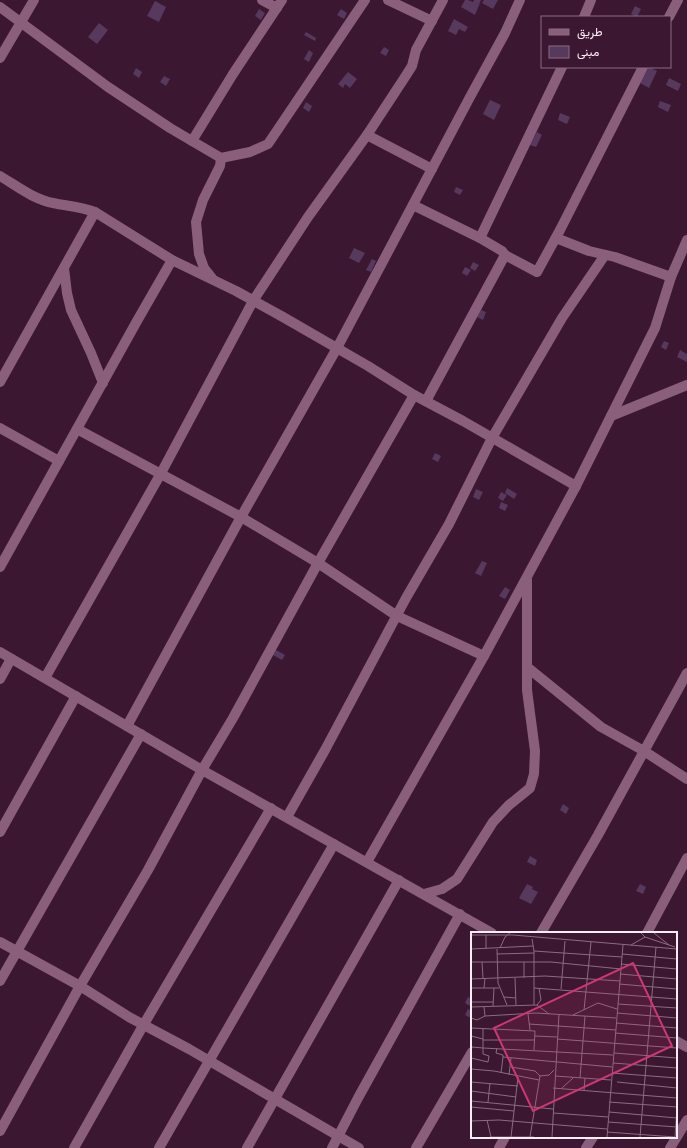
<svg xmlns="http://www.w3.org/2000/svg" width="687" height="1148" font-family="Signika,Vazirmatn,sans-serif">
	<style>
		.building { fill: #56395d }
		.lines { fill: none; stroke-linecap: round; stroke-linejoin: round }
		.street { stroke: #8a5f7b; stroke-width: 10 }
		.inset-road { fill: none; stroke: #896d80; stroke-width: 1 }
		.view { fill: #cb3872; fill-opacity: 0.15; stroke: #cb3872; stroke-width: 2 }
		.inset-edge { fill: none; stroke: #fcedf6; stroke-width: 2 }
	</style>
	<rect width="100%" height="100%" fill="#3c1731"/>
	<!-- building -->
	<g class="building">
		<polygon points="465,0 468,0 473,2 474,0 481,0 475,15 461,7"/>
		<polygon points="484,0 498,0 493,9 482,3"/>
		<polygon points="155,1 166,7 159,22 147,16"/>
		<polygon points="635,6 641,9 637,17 631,14"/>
		<polygon points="259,9 265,13 261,20 255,16"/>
		<polygon points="341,9 347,13 344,19 337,15"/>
		<polygon points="454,19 468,27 465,32 459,29 456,35 448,31"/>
		<polygon points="99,23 108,30 97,44 88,37"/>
		<polygon points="306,32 316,38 315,41 304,35"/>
		<polygon points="384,47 389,50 386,56 380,53"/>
		<polygon points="309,50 313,53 309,62 304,59"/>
		<polygon points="649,67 657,71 649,88 640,83"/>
		<polygon points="136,68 142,72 139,78 133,74"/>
		<polygon points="348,72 357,79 350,88 345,84 343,88 338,84"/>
		<polygon points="164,76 170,79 166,86 160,82"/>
		<polygon points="669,78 681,84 678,91 666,85"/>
		<polygon points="490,100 501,105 494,120 483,114"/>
		<polygon points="660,101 671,105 668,112 658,107"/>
		<polygon points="306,102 312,106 309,112 303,108"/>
		<polygon points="560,113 570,117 567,124 558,120"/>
		<polygon points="537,132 542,135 536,147 530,145"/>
		<polygon points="456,187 463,190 460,195 454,192"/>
		<polygon points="354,248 365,253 359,263 349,258"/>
		<polygon points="372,259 376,261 371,272 366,270"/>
		<polygon points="473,262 479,265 475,271 470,268"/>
		<polygon points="465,267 471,270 467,276 462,273"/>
		<polygon points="481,310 486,312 483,320 477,317"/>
		<polygon points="664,341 669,343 666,350 661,347"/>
		<polygon points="680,350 687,354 687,362 677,357"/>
		<polygon points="435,453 441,456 438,462 432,459"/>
		<polygon points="507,488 517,494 514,499 505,493"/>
		<polygon points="476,489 483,492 479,500 473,497"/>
		<polygon points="501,492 507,495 503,501 498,498"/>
		<polygon points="501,502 508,505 505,511 499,508"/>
		<polygon points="482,561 487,563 481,576 475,573"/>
		<polygon points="505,587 510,590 505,599 499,596"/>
		<polygon points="276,650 285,655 282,660 273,655"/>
		<polygon points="563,804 569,808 566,814 560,810"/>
		<polygon points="530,856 537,860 535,866 527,862"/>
		<polygon points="527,884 533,887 532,889 538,892 531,904 519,898"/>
		<polygon points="640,884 646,887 643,894 636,891"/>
		<polygon points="468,997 472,999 470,1006 465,1003"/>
		<polygon points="468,1009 472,1011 471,1018 465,1015"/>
	</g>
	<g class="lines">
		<!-- street -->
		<g class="street">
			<polyline points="262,0 277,8"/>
			<polyline points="388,0 432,21"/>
			<polyline points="0,7 108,87 170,128 221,158 220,166 203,200 196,222 199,254 204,268 212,278"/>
			<polyline points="584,17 591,0"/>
			<polyline points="669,17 678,0"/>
			<polyline points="0,58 34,0"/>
			<polyline points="367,135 432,169"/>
			<polyline points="192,141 233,74 282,0"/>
			<polyline points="221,158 250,152 268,144 365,0"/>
			<path d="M0 176C17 186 33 199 53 203 67 206 81 207 95 212L172 260 236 291 283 317 368 366 414 395 463 421 576 486"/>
			<polyline points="413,205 480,238 502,251 505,255 537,272 560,230 643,67"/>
			<polyline points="480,238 562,67"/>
			<polyline points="556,238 589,251 615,257 671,277"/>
			<polyline points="64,268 67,293 71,310 91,353 103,383"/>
			<polyline points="0,382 95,212"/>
			<polyline points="426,401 505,255"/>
			<polyline points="611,416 687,385"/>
			<polyline points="0,428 59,461"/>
			<polyline points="77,429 241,517 318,563 397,616 484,656"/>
			<polyline points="0,567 137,321 172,260"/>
			<polyline points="0,652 202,770 492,933"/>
			<polyline points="527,667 601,727 644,751 687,779"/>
			<polyline points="45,678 160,475 253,301 308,217 367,135 405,77 412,66 416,50 443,0"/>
			<polyline points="0,679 11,659"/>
			<polyline points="127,726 241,517 337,348 470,97 505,33 520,0"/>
			<polyline points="287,817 325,750 406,598 449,524 492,438 562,318 605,255"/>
			<polyline points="0,832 76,696"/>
			<polyline points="367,862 484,656 576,486 655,328 671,277 687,240"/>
			<polyline points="424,894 442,889 457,879 493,822 509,805 530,788 534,774 535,751 527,690 527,579"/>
			<polyline points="541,933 598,835 687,673"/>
			<polyline points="647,933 687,858"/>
			<polyline points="0,942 80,986 129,1017 189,1049 359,1148"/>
			<polyline points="0,981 141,734"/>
			<polyline points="676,1041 687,1047"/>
			<polyline points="0,1131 80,986 148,870 202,770 233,718 318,563 414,395"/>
			<polyline points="74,1148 144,1024 271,808"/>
			<polyline points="159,1148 334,844"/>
			<polyline points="247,1148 399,880"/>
			<polyline points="332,1148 358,1098 460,914"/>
			<polyline points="416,1148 472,1052"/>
			<polyline points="499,1148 505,1137"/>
			<polyline points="586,1148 593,1137"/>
			<polyline points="670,1148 687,1120"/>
		</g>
	</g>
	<!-- overview -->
	<g transform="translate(471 932)">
		<rect width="206" height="206" fill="#3c1731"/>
		<path class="inset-road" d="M170 1 174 5 204 15M183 1 198 13M0 3H42L206 17M15 3V17M61 7 63 19 151 25M160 13 174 5M29 16 34 5 39 1M0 17 62 14M26 17 27 51 36 73M26 22 63 21M151 22 206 27M0 30H80L150 37M11 30 12 46M53 30V46M150 32 206 37M149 42 206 47M44 46 45 73M0 47 74 44 149 49 136 205M149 49 152 13M148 52 206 57M0 56H13L14 46M13 56H28M63 56 206 67M90 57 94 9M33 65 45 66M0 70H22M147 72 206 76M63 73V19M66 73 70 68 68 56M22 74 23 56M0 75 66 73 78 82M13 75 14 84 65 81 145 86M113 78 120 10M146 81 206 86M57 82 59 98M102 83 127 71 146 77M0 86 6 88 14 84M145 91 206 96M58 92 145 98M0 96 64 99 63 118M12 97V116L142 123M144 101 206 106M0 104 12 107M64 104 86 105M86 107 206 116M12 108H64M26 116 25 121 32 123V125L141 135M0 119 1 115 12 116V122L18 124 17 130 0 126M143 121 206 126M142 131 206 136M40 135 64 139 69 144M0 137 23 139 68 148M30 141 32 125M141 141 206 146M38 143 40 126M84 144 140 148M109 146 114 84M0 150 47 154M146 150 206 156M82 156 206 166M91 156 102 146M113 158 114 146M0 159 45 165M0 169 82 177M17 170 19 151M138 170 206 175M0 175 43 179M138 180 206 186M82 181 137 185M16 188 20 205M0 189 28 188 136 197M137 190 206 195M136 200 204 205M19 205H63M40 205 47 145M59 205 69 144 78 143 83 138M81 205 88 82M169 205 185 15M204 205 206 176"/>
		<path class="view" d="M162 31 201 114 62 179 23 96Z"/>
		<rect width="206" height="206" class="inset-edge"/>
	</g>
	<!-- legend -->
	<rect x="541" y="16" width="130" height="52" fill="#3c1731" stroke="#896d80"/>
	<rect x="549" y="29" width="20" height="6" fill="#8a5f7b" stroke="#896d80"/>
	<text x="577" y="36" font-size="12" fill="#fcedf6">طريق</text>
	<rect x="549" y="46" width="20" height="12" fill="#56395d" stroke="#896d80"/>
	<text x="577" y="56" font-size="12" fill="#fcedf6">مبنى</text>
</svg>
